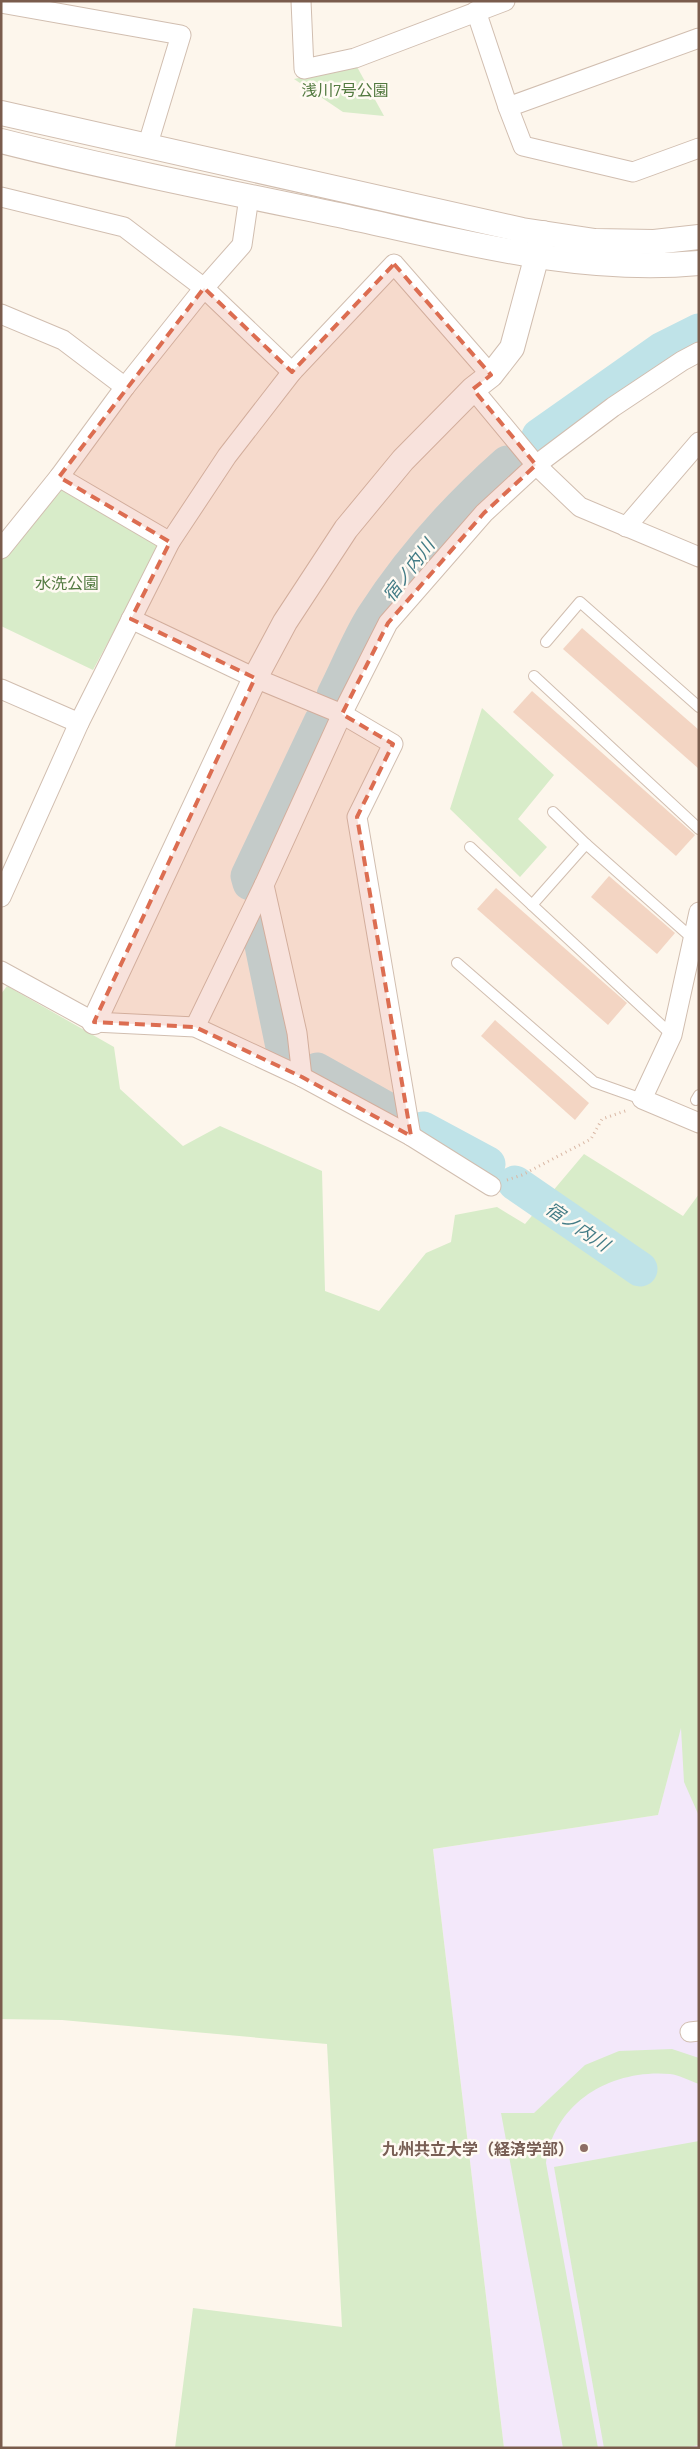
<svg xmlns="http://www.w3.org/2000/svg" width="700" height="2449" font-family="Barlow,'Noto Sans JP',sans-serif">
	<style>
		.education { fill: #f3e8fa }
		.green { fill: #d8ecc9 }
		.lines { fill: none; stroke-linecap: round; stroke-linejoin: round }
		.river { stroke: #bfe3e8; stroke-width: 35 }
		.building { fill: #f3d5c3 }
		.service-casing { stroke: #d1beb0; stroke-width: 12 }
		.minor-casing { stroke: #d1beb0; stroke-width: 21 }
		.tertiary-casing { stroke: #d1beb0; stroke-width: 26 }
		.path { stroke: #d9b8a5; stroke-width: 3; stroke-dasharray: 1 4; stroke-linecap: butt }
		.service { stroke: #fff; stroke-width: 10 }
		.minor { stroke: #fff; stroke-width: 19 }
		.tertiary { stroke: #fff; stroke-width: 24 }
		.marked { fill: #dc6d51; fill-opacity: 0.2; stroke: #dc6d51; stroke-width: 4; stroke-dasharray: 10 6; stroke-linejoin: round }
		.education-dot { fill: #8d6e63; stroke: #fffaf3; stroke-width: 2 }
		.labels { text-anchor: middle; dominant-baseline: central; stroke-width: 5; stroke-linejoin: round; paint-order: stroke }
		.park-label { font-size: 16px; fill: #537a41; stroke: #fffaf3 }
		.education-label { font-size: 16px; font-weight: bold; fill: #785e54; stroke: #fffaf3; text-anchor: end }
		.water-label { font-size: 18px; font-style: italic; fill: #437c86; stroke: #fffaf3 }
	</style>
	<rect width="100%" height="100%" fill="#fdf6ec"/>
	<!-- education -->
	<polygon class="education" points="699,1656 699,2448 504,2448 433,1849 658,1815"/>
	<!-- green -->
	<g class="green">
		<polygon points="356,65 384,116 343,112 294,79"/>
		<polygon points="61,483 160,546 93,670 1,626 1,559"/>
		<polygon points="482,708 554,775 518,819 547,847 520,877 450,809"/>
		<polygon points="7,986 114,1047 120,1089 183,1146 220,1126 322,1171 325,1291 379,1311 426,1253 451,1242 455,1215 497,1207 525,1224 584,1154 683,1216 699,1194 699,1816 684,1782 681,1728 658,1815 433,1849 504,2448 175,2448 193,2308 342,2327 327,2044 62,2020 1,2019 1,994"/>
		<path d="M672 2049 699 2058V2084C690 2081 679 2075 670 2074 611 2069 554 2102 546 2163L598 2448H563L501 2113H534L585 2065 619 2051Z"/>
		<polygon points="699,2141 699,2445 683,2448 604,2448 554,2167"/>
	</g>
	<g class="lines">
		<!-- river -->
		<g class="river">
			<polyline points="539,436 661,350 699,331"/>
			<path d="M334 695C347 670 358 641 373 617 411 558 455 509 507 463"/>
			<polyline points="250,883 248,876 321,722"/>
			<polyline points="258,926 284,1052"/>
			<polyline points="317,1070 392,1112"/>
			<polyline points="423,1129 488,1164"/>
			<polyline points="515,1183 640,1269"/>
		</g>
	</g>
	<!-- building -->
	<g class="building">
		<polygon points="582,628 699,730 699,769 563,649"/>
		<polygon points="532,691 695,835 676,856 513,712"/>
		<polygon points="609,876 675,933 657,954 591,897"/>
		<polygon points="496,888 627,1003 608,1025 477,909"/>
		<polygon points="495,1020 589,1103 575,1120 481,1036"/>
	</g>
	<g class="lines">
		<defs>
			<g id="service">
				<polyline points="546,642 580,602 699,707"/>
				<polyline points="534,676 699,829"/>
				<polyline points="553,812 586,844"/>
				<polyline points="470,847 532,905"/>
				<polyline points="457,963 594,1082 642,1099"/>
				<polyline points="672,1035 532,905 586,844 692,938"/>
				<polyline points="696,1100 699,1095"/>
			</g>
			<g id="minor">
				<polyline points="301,1 304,69 355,58 505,1"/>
				<polyline points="1,3 181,35 147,147"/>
				<polyline points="476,11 508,107 699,38"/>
				<polyline points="508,107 523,146 633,172 699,148"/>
				<polyline points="1,197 124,227 204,288 292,372"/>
				<polyline points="1,314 63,340 125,387"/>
				<polyline points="473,389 536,465 580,507 699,557"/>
				<polyline points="59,477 170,542"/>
				<polyline points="626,527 699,442"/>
				<polyline points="1,549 59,477 125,387 204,288 242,245 249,197"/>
				<polyline points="131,619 255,678 342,714 393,744 357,817 411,1136"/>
				<polyline points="1,689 79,723"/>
				<polyline points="264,885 297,1033 302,1077"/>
				<polyline points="1,897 79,723 170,542 227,456 292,372 394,264 491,375"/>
				<polyline points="699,912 672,1035 642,1099 699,1123"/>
				<polyline points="1,971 94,1022 195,1027 302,1077 411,1136 491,1186"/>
				<polyline points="195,1027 264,885 342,714 388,623 484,513 536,465 613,407 682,361 699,352"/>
				<polyline points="690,2032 699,2031"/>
			</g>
			<g id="tertiary">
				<polyline points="1,113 522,230 595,241 654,242 699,237"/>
				<path d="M1 141C116 170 232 193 348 217 464 242 580 274 699 263"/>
				<polyline points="94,1022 255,678 285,622 346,529 403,460 473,389 491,375 512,348 543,233"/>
			</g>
		</defs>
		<!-- service casing -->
		<use href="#service" class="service-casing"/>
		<!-- minor casing -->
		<use href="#minor" class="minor-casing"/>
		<!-- tertiary casing -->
		<use href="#tertiary" class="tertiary-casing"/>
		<!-- path -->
		<polyline class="path" points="507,1180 522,1175 591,1139 602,1119 628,1110"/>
		<!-- service -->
		<use href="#service" class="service"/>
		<!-- minor -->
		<use href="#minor" class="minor"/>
		<!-- tertiary -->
		<use href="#tertiary" class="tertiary"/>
	</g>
	<!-- marked area -->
	<path class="marked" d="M394 264 491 375 473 389 536 465 484 513 388 623 342 714 393 744 357 817 411 1136 302 1077 195 1027 94 1022 255 678 131 619 170 542 59 477 204 288 292 372Z"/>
	<!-- markers -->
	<circle class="education-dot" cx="584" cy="2148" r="5"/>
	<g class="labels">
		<!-- park labels -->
		<g class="park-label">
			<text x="345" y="89">浅川7号公園</text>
			<text x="67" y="582">水洗公園</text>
		</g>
		<!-- education labels -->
		<g class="education-label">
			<text x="574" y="2148">九州共立大学（経済学部）</text>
		</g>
		<!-- water labels -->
		<g class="water-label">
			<text transform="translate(408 570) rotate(-53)">宿ノ内川</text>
			<text transform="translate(578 1226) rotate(34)">宿ノ内川</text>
		</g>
	</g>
	<!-- border -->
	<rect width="700" height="2449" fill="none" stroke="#7a5c4d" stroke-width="5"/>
</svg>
